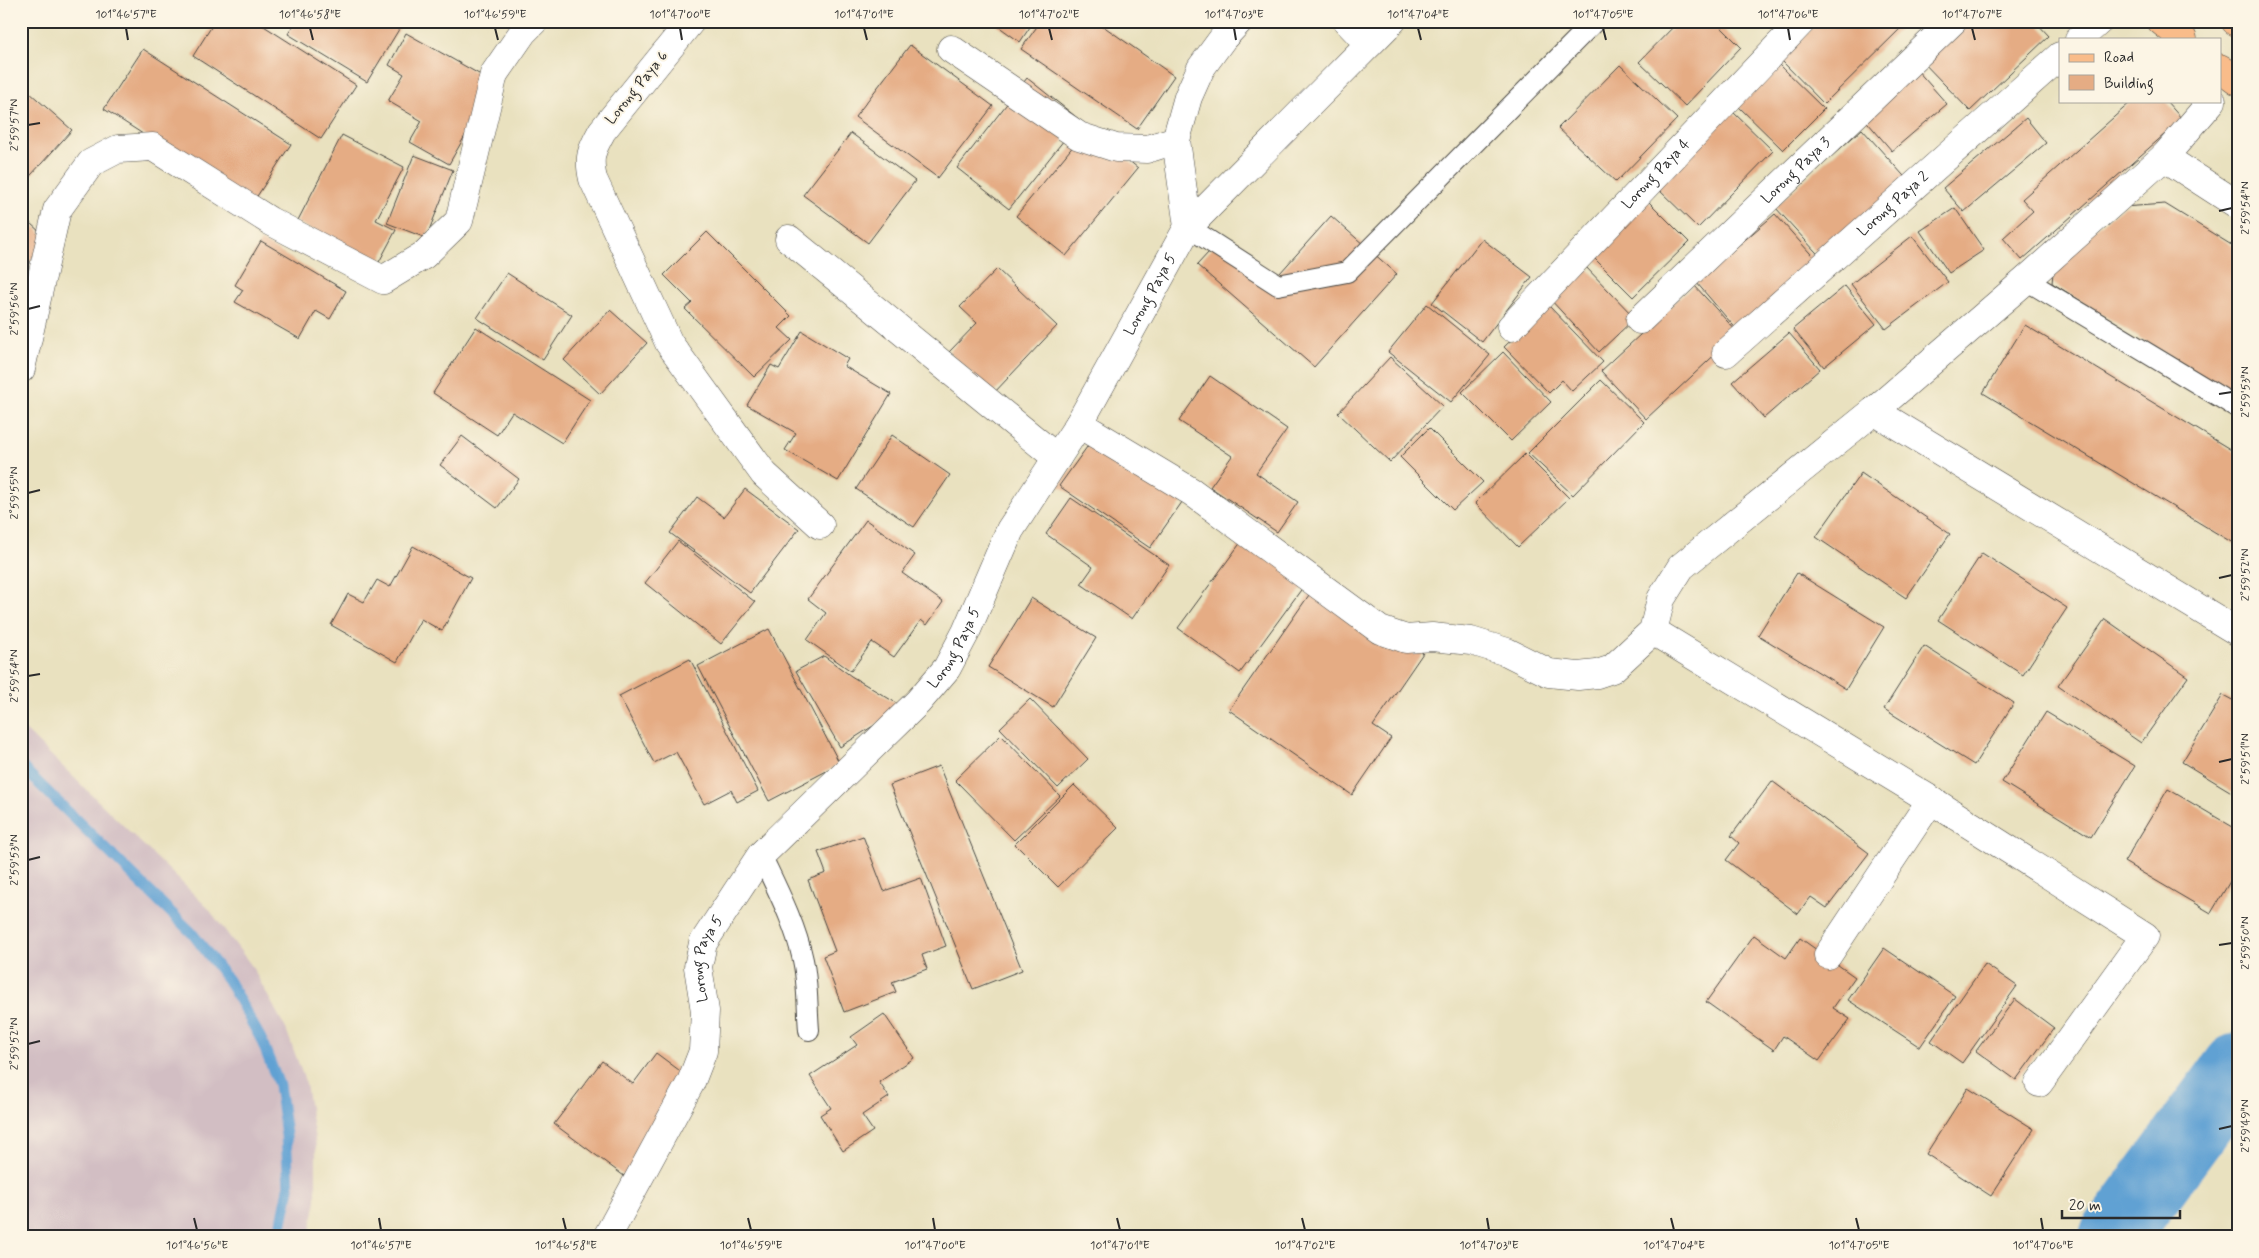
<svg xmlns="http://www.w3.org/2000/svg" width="2259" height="1258" font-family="Mynerve,sans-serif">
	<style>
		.industrial { fill: #d2bec3 }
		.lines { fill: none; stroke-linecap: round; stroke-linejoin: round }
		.stream { stroke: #60a1d3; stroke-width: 11 }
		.river { stroke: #60a1d3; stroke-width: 70 }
		.building { fill: #e5ac84 }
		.lane-casing { stroke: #484641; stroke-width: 22 }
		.street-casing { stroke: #484641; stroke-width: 29 }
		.primary-casing { stroke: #484641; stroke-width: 29 }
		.lane { stroke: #fff; stroke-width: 20 }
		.street { stroke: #fff; stroke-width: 28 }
		.primary { stroke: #f9bc8a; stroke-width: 28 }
		.ticks { fill: none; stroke: #2b2b2b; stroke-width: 2 }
		.labels { text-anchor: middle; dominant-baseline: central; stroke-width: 4; stroke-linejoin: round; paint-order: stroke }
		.street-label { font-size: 15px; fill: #2b2b2b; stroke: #fcf5e5 }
		.neatline { fill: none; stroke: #2b2b2b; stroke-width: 2 }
		.ticks-label { font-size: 12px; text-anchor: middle; fill: #2b2b2b }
	</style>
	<rect width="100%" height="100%" fill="#fcf5e5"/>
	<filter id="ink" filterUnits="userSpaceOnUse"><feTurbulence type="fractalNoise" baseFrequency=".02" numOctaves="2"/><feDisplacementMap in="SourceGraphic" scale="10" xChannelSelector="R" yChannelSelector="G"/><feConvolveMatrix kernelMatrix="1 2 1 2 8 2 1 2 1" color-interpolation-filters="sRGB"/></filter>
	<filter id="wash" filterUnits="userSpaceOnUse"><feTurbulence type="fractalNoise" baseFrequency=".0096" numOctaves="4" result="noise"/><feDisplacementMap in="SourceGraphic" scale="20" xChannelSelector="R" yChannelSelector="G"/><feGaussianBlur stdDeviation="1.12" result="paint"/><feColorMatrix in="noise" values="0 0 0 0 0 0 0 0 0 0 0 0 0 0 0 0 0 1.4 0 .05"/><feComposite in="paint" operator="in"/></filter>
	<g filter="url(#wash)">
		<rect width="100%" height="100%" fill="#e9e1bf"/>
		<!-- industrial -->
		<polygon class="industrial" points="21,726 208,908 251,965 286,1029 306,1084 316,1146 316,1200 309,1237 21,1237"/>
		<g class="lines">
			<!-- stream -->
			<polyline class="stream" points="21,766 192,933 228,980 261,1039 279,1085 286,1135 289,1188 279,1237"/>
			<!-- river -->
			<polyline class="river" points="2114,1237 2238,1068"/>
		</g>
		<g id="blocks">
			<!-- building -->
			<g class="building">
				<polygon points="215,21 256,21 356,85 321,139 193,56"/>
				<polygon points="296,21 404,21 367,82 288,34"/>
				<polygon points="991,21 1034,21 1020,42"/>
				<polygon points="1041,21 1096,21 1174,76 1137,129 1021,49"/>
				<polygon points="1679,21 1715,21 1741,47 1685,106 1639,62"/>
				<polygon points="1820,21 1908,21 1824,104 1781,60"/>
				<polygon points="1957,21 2035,21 2049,36 1970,111 1919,58"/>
				<polygon points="406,33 495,83 449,164 410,142 422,121 388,101 404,74 389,65"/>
				<polygon points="910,45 993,106 938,178 855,117"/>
				<polygon points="143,49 291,144 252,204 104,109"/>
				<polygon points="1777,63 1824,109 1783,150 1736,104"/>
				<polygon points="1620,65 1677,119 1616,182 1558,128"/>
				<polygon points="1916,69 1947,104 1892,151 1862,116"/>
				<polygon points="1027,78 1080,120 1009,209 957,168"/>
				<polygon points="21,85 72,130 21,186"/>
				<polygon points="2132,101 2166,101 2182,119 2022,260 2003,238 2033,211 2022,199"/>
				<polygon points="1730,109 1773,151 1698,228 1655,186"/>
				<polygon points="2026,118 2046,143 1964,212 1943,188"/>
				<polygon points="1088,128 1138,168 1066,256 1016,216"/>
				<polygon points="1862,129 1911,184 1825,262 1775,207"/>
				<polygon points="851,133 915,181 868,243 803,195"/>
				<polygon points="342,135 404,167 376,220 396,230 378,264 297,222"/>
				<polygon points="414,155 453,170 426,238 387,223"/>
				<polygon points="1647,200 1689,242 1633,297 1591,255"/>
				<polygon points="2165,204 2238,249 2238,399 2052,283 2054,262 2123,207"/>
				<polygon points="1955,208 1984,250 1949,273 1920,231"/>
				<polygon points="1775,214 1818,262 1738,331 1696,282"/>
				<polygon points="21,215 50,241 21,272"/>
				<polygon points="1331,216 1397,274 1314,367 1197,265 1221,239 1271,283"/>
				<polygon points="707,232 791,316 779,328 792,340 754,377 685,309 692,303 664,275"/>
				<polygon points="1912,236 1948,282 1886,329 1851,284"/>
				<polygon points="1482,239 1532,277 1482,342 1432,303"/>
				<polygon points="261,241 346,291 330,319 316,311 300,339 235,302 243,290 235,285"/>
				<polygon points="1584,265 1635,318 1599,352 1549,298"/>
				<polygon points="997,269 1057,326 993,394 949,352 977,323 960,307"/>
				<polygon points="507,273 572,315 543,360 477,318"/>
				<polygon points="1694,285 1738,333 1646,419 1601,371"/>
				<polygon points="1845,286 1876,324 1824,367 1793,329"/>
				<polygon points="1427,304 1490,355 1451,402 1388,352"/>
				<polygon points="1548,305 1603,362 1572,391 1562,380 1549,393 1504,347"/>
				<polygon points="610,310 647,343 600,394 564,360"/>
				<polygon points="2025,325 2238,454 2238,546 1983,393"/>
				<polygon points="476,327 590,400 562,443 512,412 497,435 433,393"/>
				<polygon points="802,331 848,359 844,366 891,394 838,481 785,450 796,433 747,405 771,365 779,369"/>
				<polygon points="1789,333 1820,369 1764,418 1732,382"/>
				<polygon points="1503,352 1551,402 1511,441 1462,392"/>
				<polygon points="1390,357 1443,406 1390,462 1338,413"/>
				<polygon points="1210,376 1287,429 1256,473 1298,502 1277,532 1210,487 1232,456 1179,421"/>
				<polygon points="1601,380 1644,422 1573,495 1528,453"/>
				<polygon points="1429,428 1483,482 1453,510 1400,457"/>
				<polygon points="1097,433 1187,495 1150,548 1059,486"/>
				<polygon points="892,435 950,475 914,527 856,489"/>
				<polygon points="462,436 519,479 497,508 440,465"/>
				<polygon points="1525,454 1569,498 1518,547 1475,503"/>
				<polygon points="1861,473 1950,534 1906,598 1816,537"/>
				<polygon points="745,489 799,529 750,593 670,533 697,497 724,517"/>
				<polygon points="1071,498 1169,565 1132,619 1081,584 1093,567 1046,534"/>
				<polygon points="866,520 915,555 902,573 943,602 927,625 921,620 894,657 872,642 851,671 807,640 826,613 808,599"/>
				<polygon points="1247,534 1309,579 1240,673 1178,628"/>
				<polygon points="678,541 755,602 721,644 645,583"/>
				<polygon points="413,546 471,578 442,631 421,619 397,662 331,625 348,594 364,602 377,580 390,587"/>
				<polygon points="1982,553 2067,608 2023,675 1938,620"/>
				<polygon points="1797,573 1884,627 1846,689 1758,635"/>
				<polygon points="1318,582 1423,653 1373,726 1391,738 1352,795 1229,710"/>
				<polygon points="1031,598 1096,638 1053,707 988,667"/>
				<polygon points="2105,619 2188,677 2141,743 2058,686"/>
				<polygon points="769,629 840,764 769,801 698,666"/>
				<polygon points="1924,646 2014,703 1974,765 1884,709"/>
				<polygon points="824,656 851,676 903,707 840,747 796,671"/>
				<polygon points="690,659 758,791 737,802 731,790 704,804 676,752 654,763 619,696"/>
				<polygon points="2223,695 2238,703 2238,796 2182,762"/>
				<polygon points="1030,699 1088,759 1058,788 1000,728"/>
				<polygon points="2046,712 2135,766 2091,837 2002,782"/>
				<polygon points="1001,735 1060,796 1014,840 955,780"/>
				<polygon points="939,766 1022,970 973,989 890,785"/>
				<polygon points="1772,781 1869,853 1827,908 1811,897 1798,914 1726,860 1739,843 1731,836"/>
				<polygon points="1074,785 1118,828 1058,887 1015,844"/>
				<polygon points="2168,789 2238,830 2238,868 2211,913 2124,862"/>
				<polygon points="863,836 884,891 921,878 946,946 922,955 927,969 892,982 896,992 844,1012 823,956 835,951 808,880 826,873 818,852"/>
				<polygon points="1754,935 1786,958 1800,938 1855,977 1833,1008 1850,1019 1819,1061 1783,1036 1774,1050 1706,1002"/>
				<polygon points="1884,948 1955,996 1920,1047 1848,1000"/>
				<polygon points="1985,964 2017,986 1962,1063 1931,1041"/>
				<polygon points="2015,999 2054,1028 2016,1080 1976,1051"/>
				<polygon points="884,1014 914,1058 879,1082 889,1097 862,1115 873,1131 843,1151 820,1115 831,1108 810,1076 857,1045 851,1037"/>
				<polygon points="656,1053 695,1082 624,1176 554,1124 602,1061 633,1084"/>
				<polygon points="1968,1088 2034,1129 1991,1196 1926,1154"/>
			</g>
		</g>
	</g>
	<g filter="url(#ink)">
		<use href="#blocks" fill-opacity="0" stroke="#484641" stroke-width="1"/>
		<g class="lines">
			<defs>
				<g id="lane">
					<polyline points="1188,227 1278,285 1347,272 1595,21"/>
					<polyline points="2026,280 2238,408"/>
					<path d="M761 855C777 889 795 923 803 960 808 983 807 1007 809 1030"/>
				</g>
				<g id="street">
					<path d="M691 21 602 131C591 151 588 157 593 179L669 343 764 474 820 525"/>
					<polyline points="1347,21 1369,44"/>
					<polyline points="2079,39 2099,21"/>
					<polyline points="951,49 1079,136 1116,148 1147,149 1176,140"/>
					<polyline points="2164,157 2238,205"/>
					<polyline points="1188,227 1392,21"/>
					<polyline points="789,239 1057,458"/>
					<path id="s1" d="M1640 320 1953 21"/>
					<path id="s2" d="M1511 327 1802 21"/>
					<path id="s3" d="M1726 353 2060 56"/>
					<polyline points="21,369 57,210 91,163 118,149 153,147 270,221 383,280 424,255 459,221 494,74 523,32 534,21"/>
					<polyline points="1874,411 2238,632"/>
					<polyline points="1079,424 1192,492 1380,630 1406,639 1432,637 1471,641 1507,652 1549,673 1578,676 1597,674 1612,669 1653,631 1661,599 1681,567 1874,411 2026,280 2164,157 2212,101"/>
					<polyline points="1653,631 1931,800 2145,936 2039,1083"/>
					<polyline points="1828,955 1931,800"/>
					<path id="s4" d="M607 1237 691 1082 703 1051 705 1011 698 967 703 943 761 855 918 702 947 668 966 632 1010 530 1079 424 1188 227 1176 140 1188 97 1201 68 1223 38 1239 21"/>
				</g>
				<g id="primary">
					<polyline points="2161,21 2183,39"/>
					<polyline points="2235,21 2238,23"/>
					<polyline points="2220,68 2238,81"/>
				</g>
			</defs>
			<!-- lane casing -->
			<use href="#lane" class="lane-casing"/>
			<!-- street casing -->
			<use href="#street" class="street-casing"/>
			<!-- primary casing -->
			<use href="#primary" class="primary-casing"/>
			<!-- lane -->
			<use href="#lane" class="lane"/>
			<!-- street -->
			<use href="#street" class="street"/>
			<!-- primary -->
			<use href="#primary" class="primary"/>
		</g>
	</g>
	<!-- ticks -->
	<path class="ticks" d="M126 28 128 40M310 28 313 40M495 28 498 40M680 28 682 40M864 28 867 40M1049 28 1052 40M1234 28 1236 40M1418 28 1421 40M1603 28 1606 40M1788 28 1790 40M1972 28 1975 40M28 125 40 123M2219 211 2232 208M28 309 40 306M2219 394 2232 392M28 493 40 490M2219 578 2232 575M28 676 40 674M2219 762 2232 759M28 860 40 857M2219 945 2232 943M28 1044 40 1041M2219 1129 2232 1126M194 1218 197 1230M379 1218 381 1230M563 1218 566 1230M748 1218 751 1230M933 1218 935 1230M1117 1218 1120 1230M1302 1218 1305 1230M1487 1218 1489 1230M1671 1218 1674 1230M1856 1218 1859 1230M2041 1218 2043 1230"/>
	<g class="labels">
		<!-- street labels -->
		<g class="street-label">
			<text transform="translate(637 88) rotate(-51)">Lorong Paya 6</text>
			<text stroke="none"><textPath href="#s1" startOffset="216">Lorong Paya 3</textPath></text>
			<text stroke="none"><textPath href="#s2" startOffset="211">Lorong Paya 4</textPath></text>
			<text stroke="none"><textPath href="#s3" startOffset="224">Lorong Paya 2</textPath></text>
			<text stroke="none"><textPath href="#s4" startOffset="1114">Lorong Paya 5</textPath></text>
			<text stroke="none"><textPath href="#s4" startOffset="709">Lorong Paya 5</textPath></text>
			<text stroke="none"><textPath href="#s4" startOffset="304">Lorong Paya 5</textPath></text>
		</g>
	</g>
	<!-- margin -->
	<rect width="2259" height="1258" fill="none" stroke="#fcf5e5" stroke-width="55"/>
	<!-- legend -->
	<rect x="2059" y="38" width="162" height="65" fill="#fcf5e5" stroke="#a8a49b"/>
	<rect x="2069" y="54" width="25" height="8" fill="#f9bc8a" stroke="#a8a49b"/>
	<text x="2104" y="62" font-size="15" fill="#2b2b2b">Road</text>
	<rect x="2069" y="75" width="25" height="15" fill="#e5ac84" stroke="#a8a49b"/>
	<text x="2104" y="88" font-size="15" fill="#2b2b2b">Building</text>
	<!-- scale -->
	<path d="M2062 1210v8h118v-8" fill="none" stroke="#2b2b2b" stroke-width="2.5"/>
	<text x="2069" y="1210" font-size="15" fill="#2b2b2b" stroke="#fcf5e5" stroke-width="4" paint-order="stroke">20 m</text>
	<rect x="28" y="28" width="2204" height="1202" class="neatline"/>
	<g class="ticks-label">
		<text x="126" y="18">101°46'57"E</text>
		<text x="310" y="18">101°46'58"E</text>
		<text x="495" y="18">101°46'59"E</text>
		<text x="680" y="18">101°47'00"E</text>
		<text x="864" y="18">101°47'01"E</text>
		<text x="1049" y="18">101°47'02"E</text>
		<text x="1234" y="18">101°47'03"E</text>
		<text x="1418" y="18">101°47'04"E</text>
		<text x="1603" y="18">101°47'05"E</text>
		<text x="1788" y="18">101°47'06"E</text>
		<text x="1972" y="18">101°47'07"E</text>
		<text transform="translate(14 125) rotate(-90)" y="4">2°59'57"N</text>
		<text transform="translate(2245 208) rotate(-90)" y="4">2°59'54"N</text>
		<text transform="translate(14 309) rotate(-90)" y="4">2°59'56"N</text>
		<text transform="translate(2245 392) rotate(-90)" y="4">2°59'53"N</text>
		<text transform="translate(14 493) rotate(-90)" y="4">2°59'55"N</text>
		<text transform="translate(2245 575) rotate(-90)" y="4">2°59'52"N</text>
		<text transform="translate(14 676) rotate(-90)" y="4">2°59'54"N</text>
		<text transform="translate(2245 759) rotate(-90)" y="4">2°59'51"N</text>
		<text transform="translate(14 860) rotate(-90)" y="4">2°59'53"N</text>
		<text transform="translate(2245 943) rotate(-90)" y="4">2°59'50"N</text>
		<text transform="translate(14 1044) rotate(-90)" y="4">2°59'52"N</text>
		<text transform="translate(2245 1126) rotate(-90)" y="4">2°59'49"N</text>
		<text x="197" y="1249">101°46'56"E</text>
		<text x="381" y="1249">101°46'57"E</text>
		<text x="566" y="1249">101°46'58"E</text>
		<text x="751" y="1249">101°46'59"E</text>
		<text x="935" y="1249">101°47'00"E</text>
		<text x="1120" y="1249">101°47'01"E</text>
		<text x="1305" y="1249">101°47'02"E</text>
		<text x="1489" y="1249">101°47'03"E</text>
		<text x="1674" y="1249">101°47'04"E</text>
		<text x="1859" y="1249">101°47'05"E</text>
		<text x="2043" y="1249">101°47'06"E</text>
	</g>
</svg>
